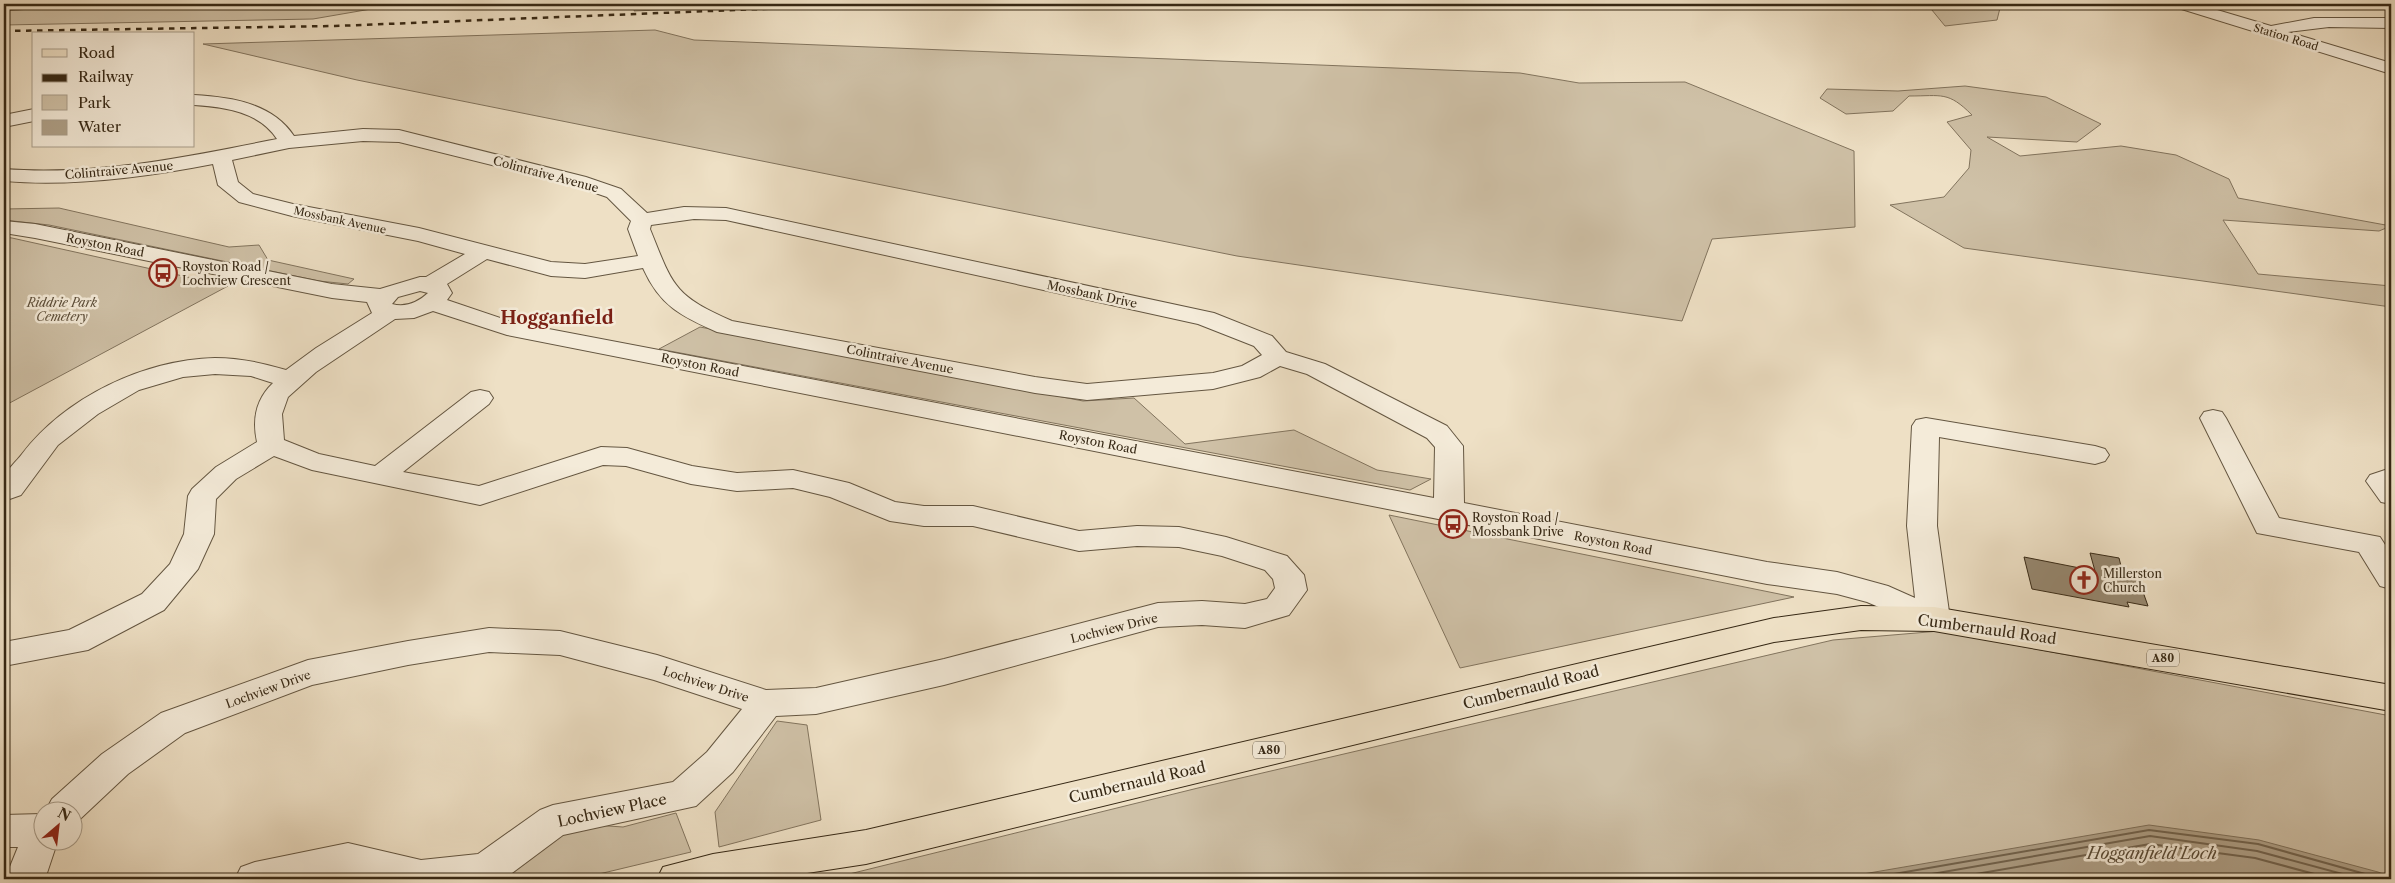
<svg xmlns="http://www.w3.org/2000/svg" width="2395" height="883" font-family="'Libre Caslon Text',serif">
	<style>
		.green { fill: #cfc1a7; stroke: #82745e }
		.water { fill: #afa189; stroke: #7f715b }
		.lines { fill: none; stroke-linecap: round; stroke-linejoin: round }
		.shore { stroke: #72644f; stroke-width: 2 }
		.building { fill: #968871; stroke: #362815 }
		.minor-casing { stroke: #645641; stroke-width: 2 }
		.major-casing { stroke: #362815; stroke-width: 2 }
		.highway-casing { stroke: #362815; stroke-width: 2 }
		.minor { fill: #f4ebd9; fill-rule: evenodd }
		.major { fill: #eee0c5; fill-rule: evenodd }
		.highway { fill: #eee0c5; fill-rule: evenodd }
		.rail { stroke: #362815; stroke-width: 2.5; stroke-dasharray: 5.5 5.5; stroke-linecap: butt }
		.labels { text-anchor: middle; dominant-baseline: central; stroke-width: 5; stroke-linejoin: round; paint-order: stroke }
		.far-street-label { font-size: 11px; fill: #362815; stroke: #f4ebd9 }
		.shield { fill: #f4ebd9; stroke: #6f6250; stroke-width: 1 }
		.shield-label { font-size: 11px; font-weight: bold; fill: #362815 }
		.street-label { font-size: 12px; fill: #362815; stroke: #f4ebd9 }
		.poi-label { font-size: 12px; fill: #362815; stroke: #f4ebd9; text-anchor: start }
		.park-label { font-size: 12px; font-style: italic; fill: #5c4e3a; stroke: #f4ebd9 }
		.near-street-label { font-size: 15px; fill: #362815; stroke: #f4ebd9 }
		.near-water-label { font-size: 16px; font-style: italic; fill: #5a4c38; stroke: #f4ebd9 }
		.district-label { font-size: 18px; font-weight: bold; fill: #7a1f14; stroke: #f4ebd9 }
	</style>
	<rect width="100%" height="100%" fill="#eee0c5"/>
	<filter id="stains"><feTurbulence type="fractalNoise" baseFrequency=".004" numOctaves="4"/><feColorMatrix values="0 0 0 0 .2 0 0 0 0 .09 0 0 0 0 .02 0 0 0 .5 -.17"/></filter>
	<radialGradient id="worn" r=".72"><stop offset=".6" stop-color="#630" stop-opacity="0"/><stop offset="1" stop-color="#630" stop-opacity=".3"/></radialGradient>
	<!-- green -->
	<g class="green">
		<polygon points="99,4 544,4 371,9 313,19 4,25 4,11"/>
		<polygon points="637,4 804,4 634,11"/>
		<polygon points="1927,4 2001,4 1997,20 1945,26"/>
		<polygon points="655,30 694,40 1520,73 1579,83 1685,82 1854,151 1855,227 1712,239 1682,321 1237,256 357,80 203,44"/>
		<path d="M1965 86 2046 97 2101 124 2077 142 1987 137 2020 156 2121 146 2176 155 2229 179 2238 198 2391 226 2379 231 2223 220 2258 274 2391 286V307L1964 248 1890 205 1944 197 1969 168 1971 150 1947 122 1972 115C1948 91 1942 96 1909 96L1893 111 1846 114 1820 98 1827 89 1898 91Z"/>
		<polygon points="59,208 229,247 259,245 268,260 354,279 348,284 319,281 49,225 4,220 4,209"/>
		<polygon points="4,237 12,238 228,286 4,406"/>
		<polygon points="700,327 1083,401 1134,398 1185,444 1294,430 1377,470 1431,479 1410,490 659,349"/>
		<polygon points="1389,515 1794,597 1460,668"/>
		<polygon points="1940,631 2391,716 2391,879 829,879 1198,788 1833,640"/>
		<polygon points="777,721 807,725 821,820 719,847 715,812"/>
		<polygon points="676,813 691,852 578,879 477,879 495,876 579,824 623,827"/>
	</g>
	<!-- water -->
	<polygon class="water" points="2149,825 2259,840 2378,872 2391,877 2391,879 1834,879"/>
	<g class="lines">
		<!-- shore -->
		<g class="shore">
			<polyline points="1865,879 2149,830 2258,844 2383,879"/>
			<polyline points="1903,879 2150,836 2257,851 2361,879"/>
			<polyline points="1947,879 2150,844 2255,858 2333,879"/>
		</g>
	</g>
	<!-- building -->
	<polygon class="building" points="2090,553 2119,558 2122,570 2136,572 2148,606 2127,602 2129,607 2032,589 2024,557 2095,571"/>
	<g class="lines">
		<defs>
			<g id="minor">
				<polygon points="2173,4 2197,4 2271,26 2314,18 2391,18 2391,28 2329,27 2288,32 2391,63 2391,74 2175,7"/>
				<path d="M194 95C231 97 272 103 294 136L363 129 399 130 586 177 621 189 647 213 684 207 726 208 1214 313 1272 336 1286 352 1325 364 1447 426 1463 446 1464 503 1767 562 1837 572 1888 586 1915 598 1907 526 1912 426 1916 420 1926 418 2095 446 2105 449 2109 455 2105 461 2095 464 1939 437 1937 526 1950 619 1945 627 1934 631 1867 602 1837 594 1767 584 507 335 433 311 414 318 395 319 316 372 288 397 282 414 284 440 319 454 375 466 471 392 480 390 489 392 493 398 489 404 403 472 479 486 601 447 627 448 692 466 737 473 793 470 849 483 895 502 924 506H973L1079 531 1137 526 1179 527 1226 537 1287 556 1304 575 1307 590 1289 615 1245 628 1202 625 1158 627 944 685 816 714 776 716 733 772 696 806 563 835 504 879H358L348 877 336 879H235L241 867 255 862 348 843 421 860 478 854 540 810 553 805 673 782 707 752 742 709 654 680 560 655 489 652 408 665 312 685 185 733 128 774 78 821 72 823V810H46L52 799 102 754 161 713 308 660 408 641 489 628 560 631 657 655 766 690 816 688 944 659 1158 603 1202 601 1245 604 1267 599 1275 588 1273 579 1265 570 1222 556 1179 547 1137 546 1079 551 973 526H924L890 521 830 497 793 488 737 491 691 484 626 466 603 465 480 505 312 470 274 456 236 479 216 499 214 534 198 569 164 610 88 650 4 666V642L69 630 142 594 170 564 184 534 188 496 192 489 216 467 257 442C252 419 256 399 273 383L251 376 215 374 183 377 139 390 98 414 58 445 21 495 4 501C4 495 2 485 4 478 6 470 17 461 22 454 66 397 143 360 215 358 240 358 263 363 286 370L316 348 372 313 367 302 332 298 35 238 4 233V221L35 224 332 284 380 289 420 277H426L465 254 418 241 292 216 239 202 218 185 213 164C147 177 71 187 4 181V169C96 176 187 157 277 139 259 111 223 107 194 105ZM363 141 399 142 572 185 607 197 631 221 628 229 638 256 585 264 551 262 419 228 293 204 253 194 238 182 232 160 289 148ZM694 219 726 220 1198 324 1254 346 1262 355 1242 366 1213 373 1087 384 1035 377 732 321C673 295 673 286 650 229L651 225ZM487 259 551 276 585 278 643 268C660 306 681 316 717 332L1035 393 1087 400 1213 389 1260 377 1280 366 1307 374 1427 438 1435 447 1434 498 512 322 447 300 452 293 447 284ZM420 291 428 293C418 302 406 308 392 304L398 297Z"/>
				<polygon points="34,109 34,121 4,127 4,115"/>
				<polygon points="2213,410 2222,412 2226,418 2279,518 2380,537 2391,554 2391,589 2380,586 2359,552 2257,533 2200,418 2204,412"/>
				<polygon points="2391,468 2391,504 2381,502 2366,481 2370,475"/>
				<polygon points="42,814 42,840 58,840 45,879 5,879 18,847 4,847 4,815"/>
			</g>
			<polygon id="major" points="1861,606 1934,607 2391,685 2391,711 1934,631 1861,630 1774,642 866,864 768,879 657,879 663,867 713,854 866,830 1774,618"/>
			<polygon id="highway" points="4,4 25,4 23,7 4,10"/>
		</defs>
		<!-- minor casing -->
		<use href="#minor" class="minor-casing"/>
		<!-- major casing -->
		<use href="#major" class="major-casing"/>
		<!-- highway casing -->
		<use href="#highway" class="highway-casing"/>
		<!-- minor -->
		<use href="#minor" class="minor"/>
		<!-- major -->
		<use href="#major" class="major"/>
		<!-- highway -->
		<use href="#highway" class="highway"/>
		<!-- rail -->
		<g class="rail">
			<polyline points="881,7 953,4"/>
			<polyline points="4,31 335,26 886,4"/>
		</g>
	</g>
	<!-- icons -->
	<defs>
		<symbol id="bus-ring" viewBox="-11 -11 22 22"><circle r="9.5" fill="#f4ebd9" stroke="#8f2418" stroke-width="1.5"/><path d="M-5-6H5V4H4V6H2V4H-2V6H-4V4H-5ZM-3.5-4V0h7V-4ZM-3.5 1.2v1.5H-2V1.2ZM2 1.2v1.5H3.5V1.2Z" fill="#8f2418"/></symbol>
		<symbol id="church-ring" viewBox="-11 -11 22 22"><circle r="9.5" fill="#f4ebd9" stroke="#8f2418" stroke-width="1.5"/><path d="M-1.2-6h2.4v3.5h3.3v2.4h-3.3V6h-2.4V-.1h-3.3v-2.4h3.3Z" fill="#8f2418"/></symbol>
	</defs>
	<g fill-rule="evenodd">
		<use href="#bus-ring" x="147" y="257" width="32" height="32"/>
		<use href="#bus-ring" x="1437" y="508" width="32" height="32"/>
		<use href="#church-ring" x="2068" y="564" width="32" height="32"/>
	</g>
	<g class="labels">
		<!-- far-street labels -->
		<g class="far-street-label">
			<text transform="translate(2286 37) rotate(17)">Station Road</text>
			<text transform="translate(340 220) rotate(12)">Mossbank Avenue</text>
		</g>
		<!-- shield labels -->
		<g class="shield">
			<rect x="2147" y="649.5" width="32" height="17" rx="4"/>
			<rect x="1253" y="741.5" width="32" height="17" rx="4"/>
		</g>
		<g class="shield-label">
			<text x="2163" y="658">A80</text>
			<text x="1269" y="750">A80</text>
		</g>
		<!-- street labels -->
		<g class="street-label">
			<text transform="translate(119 170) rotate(-5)">Colintraive Avenue</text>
			<text transform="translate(546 174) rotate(15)">Colintraive Avenue</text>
			<text transform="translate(105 245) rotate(11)">Royston Road</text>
			<text transform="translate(1092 294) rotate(12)">Mossbank Drive</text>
			<text transform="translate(900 359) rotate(11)">Colintraive Avenue</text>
			<text transform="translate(700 365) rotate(11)">Royston Road</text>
			<text transform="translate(1098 442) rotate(11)">Royston Road</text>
			<text transform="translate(1613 543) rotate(11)">Royston Road</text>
			<text transform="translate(1114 628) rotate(-14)">Lochview Drive</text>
			<text transform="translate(706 684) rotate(18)">Lochview Drive</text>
			<text transform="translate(268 689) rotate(-20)">Lochview Drive</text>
		</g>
		<!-- poi labels -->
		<g class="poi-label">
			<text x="182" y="266">Royston Road /<tspan x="182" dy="14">Lochview Crescent</tspan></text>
			<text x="1472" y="517">Royston Road /<tspan x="1472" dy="14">Mossbank Drive</tspan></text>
			<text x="2103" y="573">Millerston<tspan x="2103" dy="14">Church</tspan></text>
		</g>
		<!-- park labels -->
		<g class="park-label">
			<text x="62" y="302">Riddrie Park<tspan x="62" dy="14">Cemetery</tspan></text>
		</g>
		<!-- near-street labels -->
		<g class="near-street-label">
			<text transform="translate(1987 629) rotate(8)">Cumbernauld Road</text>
			<text transform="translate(1531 687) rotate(-14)">Cumbernauld Road</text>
			<text transform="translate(1137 782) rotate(-13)">Cumbernauld Road</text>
			<text transform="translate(612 810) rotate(-12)">Lochview Place</text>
		</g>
		<!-- near-water labels -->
		<g class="near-water-label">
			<text x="2152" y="853">Hogganfield Loch</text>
		</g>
		<!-- district labels -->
		<g class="district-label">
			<text x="557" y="318">Hogganfield</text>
		</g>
	</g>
	<!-- margin -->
	<rect width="2395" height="883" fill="none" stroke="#eee0c5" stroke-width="20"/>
	<rect x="5" y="5" width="2385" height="873" fill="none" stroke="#362815" stroke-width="2.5"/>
	<rect x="10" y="10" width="2375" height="863" fill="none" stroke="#362815"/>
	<!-- legend -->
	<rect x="32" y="32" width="162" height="115" fill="#f4ebd9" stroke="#a89d8b"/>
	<rect x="42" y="49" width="25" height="8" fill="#eee0c5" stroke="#a89d8b"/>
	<text x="78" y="58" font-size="15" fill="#362815">Road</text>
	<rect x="42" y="74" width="25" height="8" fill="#362815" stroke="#a89d8b"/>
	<text x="78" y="82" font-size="15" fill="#362815">Railway</text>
	<rect x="42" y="95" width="25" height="15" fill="#cfc1a7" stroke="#a89d8b"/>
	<text x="78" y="108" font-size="15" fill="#362815">Park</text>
	<rect x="42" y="120" width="25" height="15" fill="#afa189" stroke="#a89d8b"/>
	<text x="78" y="132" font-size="15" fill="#362815">Water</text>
	<!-- north arrow -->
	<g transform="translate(58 826) rotate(28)"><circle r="24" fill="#f4ebd9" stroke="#a89d8b"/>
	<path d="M0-4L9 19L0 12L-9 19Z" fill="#8f2418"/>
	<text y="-8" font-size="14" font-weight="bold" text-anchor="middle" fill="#362815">N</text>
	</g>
	<rect width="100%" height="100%" filter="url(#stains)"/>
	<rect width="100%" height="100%" fill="url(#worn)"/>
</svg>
